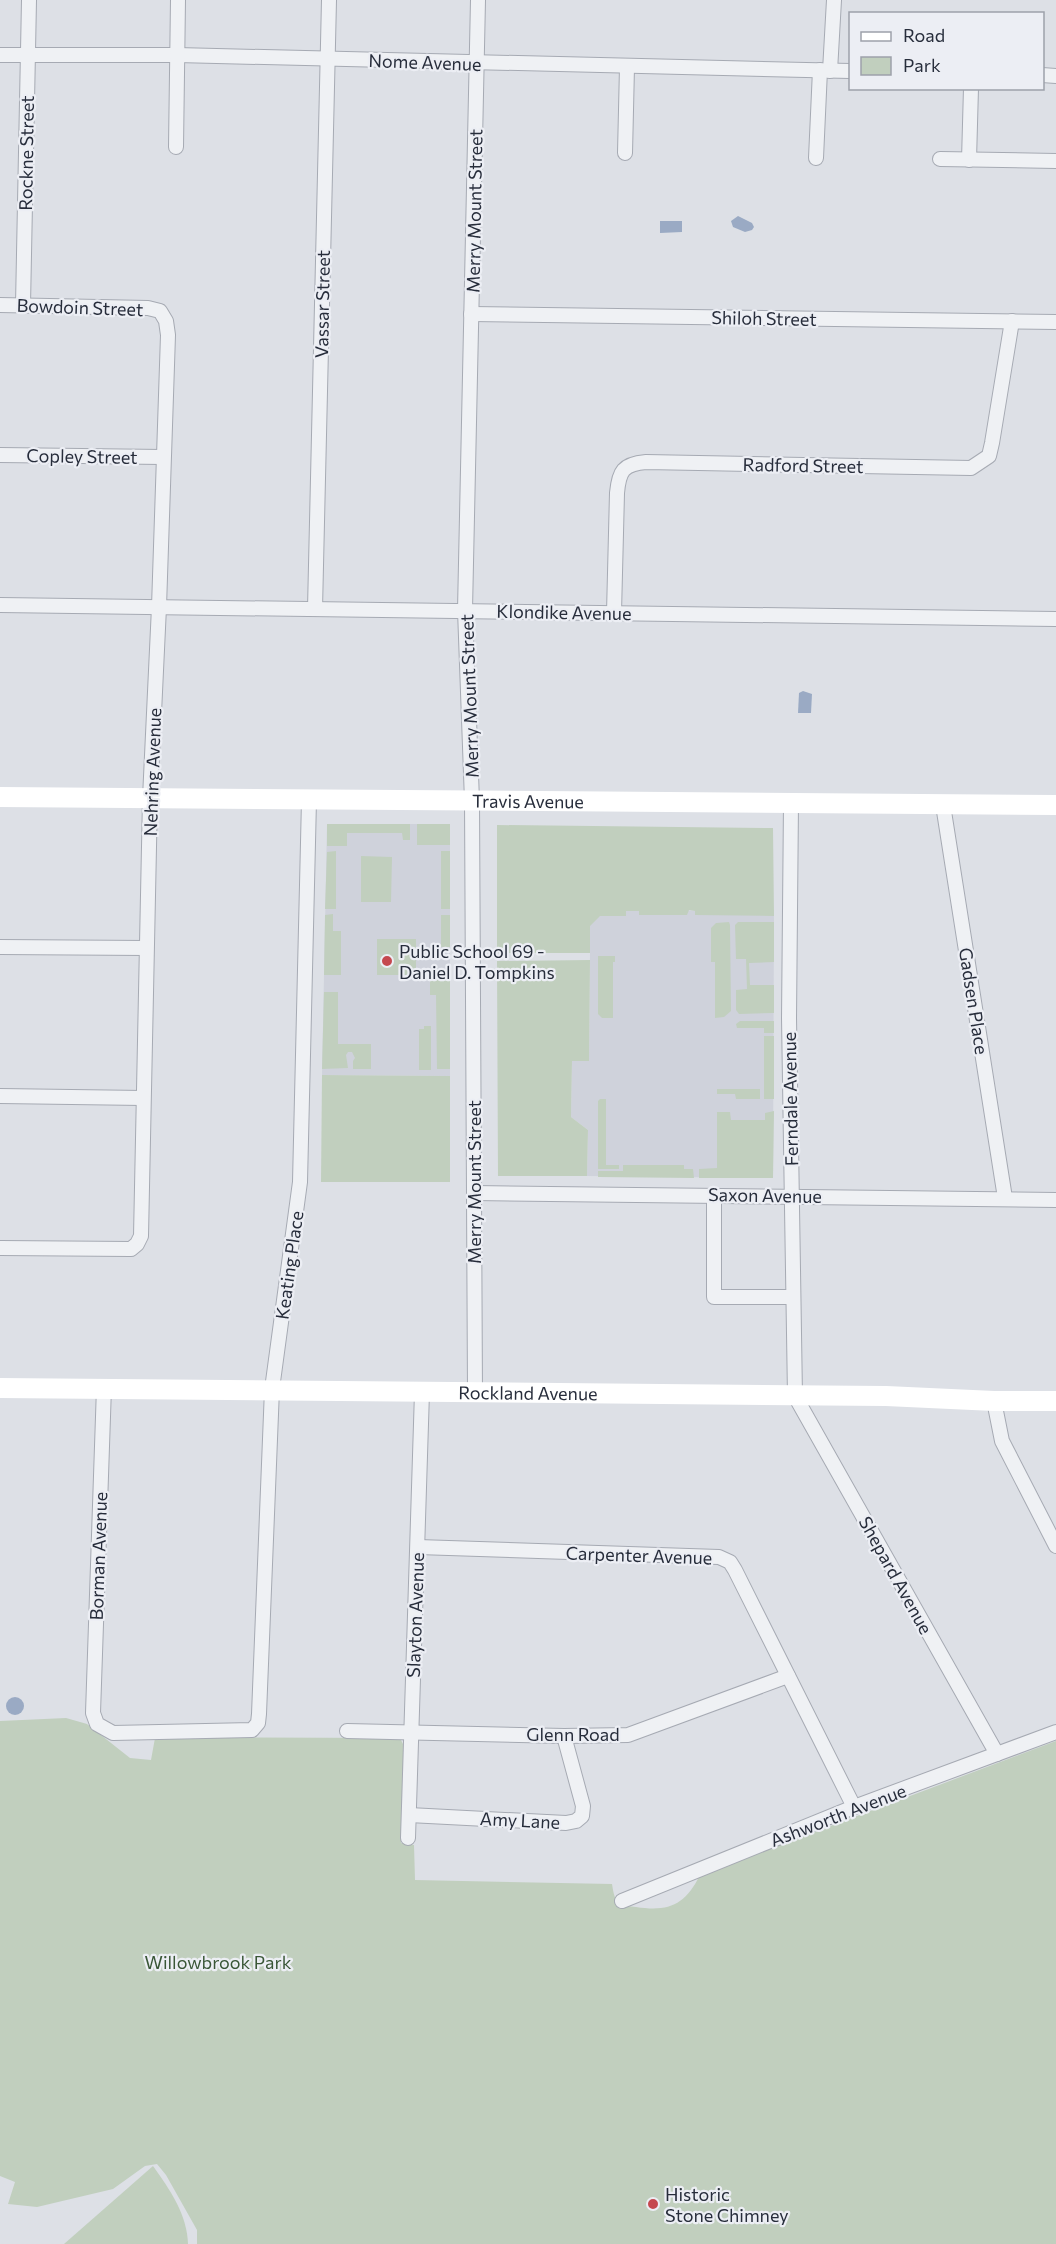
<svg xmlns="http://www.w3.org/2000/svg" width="1056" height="2244" font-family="Commissioner,sans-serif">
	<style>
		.built { fill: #cfd2db }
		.green { fill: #c1cfbe }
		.water { fill: #9aaac4 }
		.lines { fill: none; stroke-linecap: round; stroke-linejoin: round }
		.street-casing { stroke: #a6aab3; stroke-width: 16 }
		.street { stroke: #eff1f4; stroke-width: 14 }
		.secondary { stroke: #fff; stroke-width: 20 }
		.poi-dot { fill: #c5484f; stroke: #eceef4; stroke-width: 2 }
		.labels { text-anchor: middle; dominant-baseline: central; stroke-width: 4.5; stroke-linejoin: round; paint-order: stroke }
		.street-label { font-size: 18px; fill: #272d3b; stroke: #eceef4 }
		.poi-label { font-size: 18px; fill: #272d3b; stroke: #eceef4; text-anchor: start }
		.park-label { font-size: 18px; fill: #395636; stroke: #eceef4 }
	</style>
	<rect width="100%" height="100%" fill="#dde0e6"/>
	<!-- built -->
	<g class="built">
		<polygon points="327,824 450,824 450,1076 322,1075"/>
		<polygon points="774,910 773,1178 587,1176 588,1130 571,1117 572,1061 589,1060 590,953 585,953 585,923 598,911"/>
	</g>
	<!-- green -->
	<g class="green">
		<polygon points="327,824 410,824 410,840 403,840 402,833 347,833 347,846 327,846"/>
		<rect x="417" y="824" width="33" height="21"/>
		<polygon points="497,825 773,828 774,916 695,915 695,911 689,910 687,915 639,915 639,911 626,911 626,916 600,916 590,926 590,953 497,953"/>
		<polygon points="336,851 336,909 325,909 327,852"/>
		<rect x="441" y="851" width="9" height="58"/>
		<polygon points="361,856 392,857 391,902 361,902"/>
		<polygon points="333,914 333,931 341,931 341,975 324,975 325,915"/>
		<rect x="441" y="915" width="9" height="32"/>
		<polygon points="729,922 730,925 731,1011 724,1017 715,1018 715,962 711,962 711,928 716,923"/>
		<polygon points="738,922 774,922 774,962 749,963 750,985 774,985 774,1013 739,1014 736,1010 736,990 747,989 746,959 736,959 735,925"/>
		<rect x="377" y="939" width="39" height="36"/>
		<polygon points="598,956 615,956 615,962 613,962 613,1018 602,1018 598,1014"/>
		<polygon points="590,960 589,1061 572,1061 571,1117 588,1130 587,1176 498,1176 497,961"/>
		<polygon points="430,977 450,977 450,1069 437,1069 436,995 430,995"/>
		<polygon points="324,992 338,992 338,1044 371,1044 371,1069 353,1069 353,1061 355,1058 352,1052 348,1052 346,1055 348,1068 322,1069"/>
		<polygon points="740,1021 774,1021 774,1033 764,1033 764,1028 737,1028 736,1024"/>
		<polygon points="424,1026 431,1026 431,1070 419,1070 419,1029 424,1029"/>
		<rect x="764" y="1036" width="10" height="63"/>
		<polygon points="322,1075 450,1076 450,1182 321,1182"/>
		<polygon points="717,1089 760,1089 760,1099 736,1099 735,1094 717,1094"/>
		<polygon points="600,1099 606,1099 606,1165 619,1165 619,1169 598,1169 598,1101"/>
		<polygon points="774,1111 773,1178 699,1178 699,1169 717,1168 717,1112 730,1112 731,1120 765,1120 765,1113"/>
		<polygon points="623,1165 684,1165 684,1169 693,1169 694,1178 598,1177 598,1171 623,1171"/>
		<path d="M66 1718 87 1724 130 1758 151 1760 155 1738 159 1737 395 1738 401 1740 404 1746 401 1843 414 1845 415 1880 612 1884C613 1890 614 1898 618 1902 622 1907 630 1906 636 1907 669 1912 685 1905 700 1875L1056 1741V2244H197V2230L166 2175 157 2164 145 2166 113 2189 37 2207 8 2204 15 2182 0 2176V1721Z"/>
		<path d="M153 2166C170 2190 187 2214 188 2244H64Z"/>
	</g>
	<!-- water -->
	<g class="water">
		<polygon points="738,216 752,223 754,227 752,230 745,232 733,227 731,221"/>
		<polygon points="660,221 682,221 682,232 660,233"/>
		<polygon points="803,691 812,694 811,713 798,713 799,693"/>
		<circle cx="15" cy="1706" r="9"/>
	</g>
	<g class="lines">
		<defs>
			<g id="street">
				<polyline points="0,55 177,55 850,71"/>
				<polyline points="830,71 834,0"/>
				<polyline points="1042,75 1056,76"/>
				<polyline points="176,147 178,0"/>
				<polyline points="625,153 627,67"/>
				<polyline points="816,158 820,70"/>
				<polyline points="940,159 1056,161"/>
				<polyline points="969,160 971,88"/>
				<polyline points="0,305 148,308 160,311 166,321 168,335 159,607 150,798 141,1236 137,1244 131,1249 0,1248"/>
				<polyline points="23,305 29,0"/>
				<polyline points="471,314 1056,322"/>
				<polyline points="0,455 163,457"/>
				<polyline points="0,605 1056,619"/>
				<polyline points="315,609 329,0"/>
				<path d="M614 613 617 493C619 471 623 464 646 462L971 468 989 456 992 443 1012 321"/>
				<polyline points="791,803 789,1018 795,1396 997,1754"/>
				<polyline points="943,805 1005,1198"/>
				<polyline points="0,947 146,948"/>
				<polyline points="0,1096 143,1098"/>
				<polyline points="474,1193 1056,1200"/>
				<polyline points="714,1195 714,1297 792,1297"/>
				<polyline points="104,1387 93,1713 97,1724 113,1733 252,1730 258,1723 259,1714 272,1389 300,1182 309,800"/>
				<polyline points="475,1393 472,801 465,610 478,0"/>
				<polyline points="994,1401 1002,1441 1056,1546"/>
				<polyline points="418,1547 719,1557 730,1562 735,1570 854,1807"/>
				<polyline points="347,1731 564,1736 628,1735 788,1676"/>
				<polyline points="409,1815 566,1823 576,1821 582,1816 583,1806 564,1736"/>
				<polyline points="408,1838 422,1392"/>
				<polyline points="622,1901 854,1807 1056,1732"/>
			</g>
		</defs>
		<!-- street casing -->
		<use href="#street" class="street-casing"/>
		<!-- street -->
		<use href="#street" class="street"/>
		<!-- secondary -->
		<g class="secondary">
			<path id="s1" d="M0 797 1056 805"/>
			<path id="s2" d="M0 1388 886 1396 994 1401H1056"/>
		</g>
	</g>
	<!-- markers -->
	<g class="poi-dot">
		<circle cx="387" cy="961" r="6"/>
		<circle cx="653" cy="2204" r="6"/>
	</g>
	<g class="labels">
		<!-- street labels -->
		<g class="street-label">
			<text transform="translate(425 62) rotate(2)">Nome Avenue</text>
			<text transform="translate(26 153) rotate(-89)">Rockne Street</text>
			<text transform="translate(474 211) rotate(-89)">Merry Mount Street</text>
			<text transform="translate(322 304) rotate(-89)">Vassar Street</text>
			<text transform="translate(80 307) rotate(2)">Bowdoin Street</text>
			<text transform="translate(764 318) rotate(1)">Shiloh Street</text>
			<text transform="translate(82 456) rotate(1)">Copley Street</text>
			<text transform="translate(803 465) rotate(1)">Radford Street</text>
			<text transform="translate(564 612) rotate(1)">Klondike Avenue</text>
			<text transform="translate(469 696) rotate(-92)">Merry Mount Street</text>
			<text transform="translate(152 772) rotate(-88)">Nehring Avenue</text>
			<text stroke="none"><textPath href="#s1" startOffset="528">Travis Avenue</textPath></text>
			<text transform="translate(974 1001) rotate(81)">Gadsen Place</text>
			<text transform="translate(790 1099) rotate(-91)">Ferndale Avenue</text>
			<text transform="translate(474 1182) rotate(-90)">Merry Mount Street</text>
			<text transform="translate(765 1195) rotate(1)">Saxon Avenue</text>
			<text transform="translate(289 1265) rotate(-82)">Keating Place</text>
			<text stroke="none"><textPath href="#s2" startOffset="528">Rockland Avenue</textPath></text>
			<text transform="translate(639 1555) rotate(2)">Carpenter Avenue</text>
			<text transform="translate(98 1556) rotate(-88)">Borman Avenue</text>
			<text transform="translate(896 1575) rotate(61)">Shepard Avenue</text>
			<text transform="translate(415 1615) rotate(-88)">Slayton Avenue</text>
			<text x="573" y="1734">Glenn Road</text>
			<text transform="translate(838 1815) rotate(-21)">Ashworth Avenue</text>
			<text transform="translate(520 1820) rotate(3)">Amy Lane</text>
		</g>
		<!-- poi labels -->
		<g class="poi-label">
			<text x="399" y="951">Public School 69 -<tspan x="399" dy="21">Daniel D. Tompkins</tspan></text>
			<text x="665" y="2194">Historic<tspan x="665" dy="21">Stone Chimney</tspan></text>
		</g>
		<!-- park labels -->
		<g class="park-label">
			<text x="218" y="1962">Willowbrook Park</text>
		</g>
	</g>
	<!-- legend -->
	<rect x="849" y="12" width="195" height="78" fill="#eceef4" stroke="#9da1aa" stroke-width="1.5"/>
	<rect x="861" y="32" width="30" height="9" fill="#ffffff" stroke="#9da1aa" stroke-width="1.5"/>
	<text x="903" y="42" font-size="18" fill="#272d3b">Road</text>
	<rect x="861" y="57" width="30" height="18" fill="#c1cfbe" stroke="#9da1aa" stroke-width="1.5"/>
	<text x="903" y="72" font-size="18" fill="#272d3b">Park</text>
</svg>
